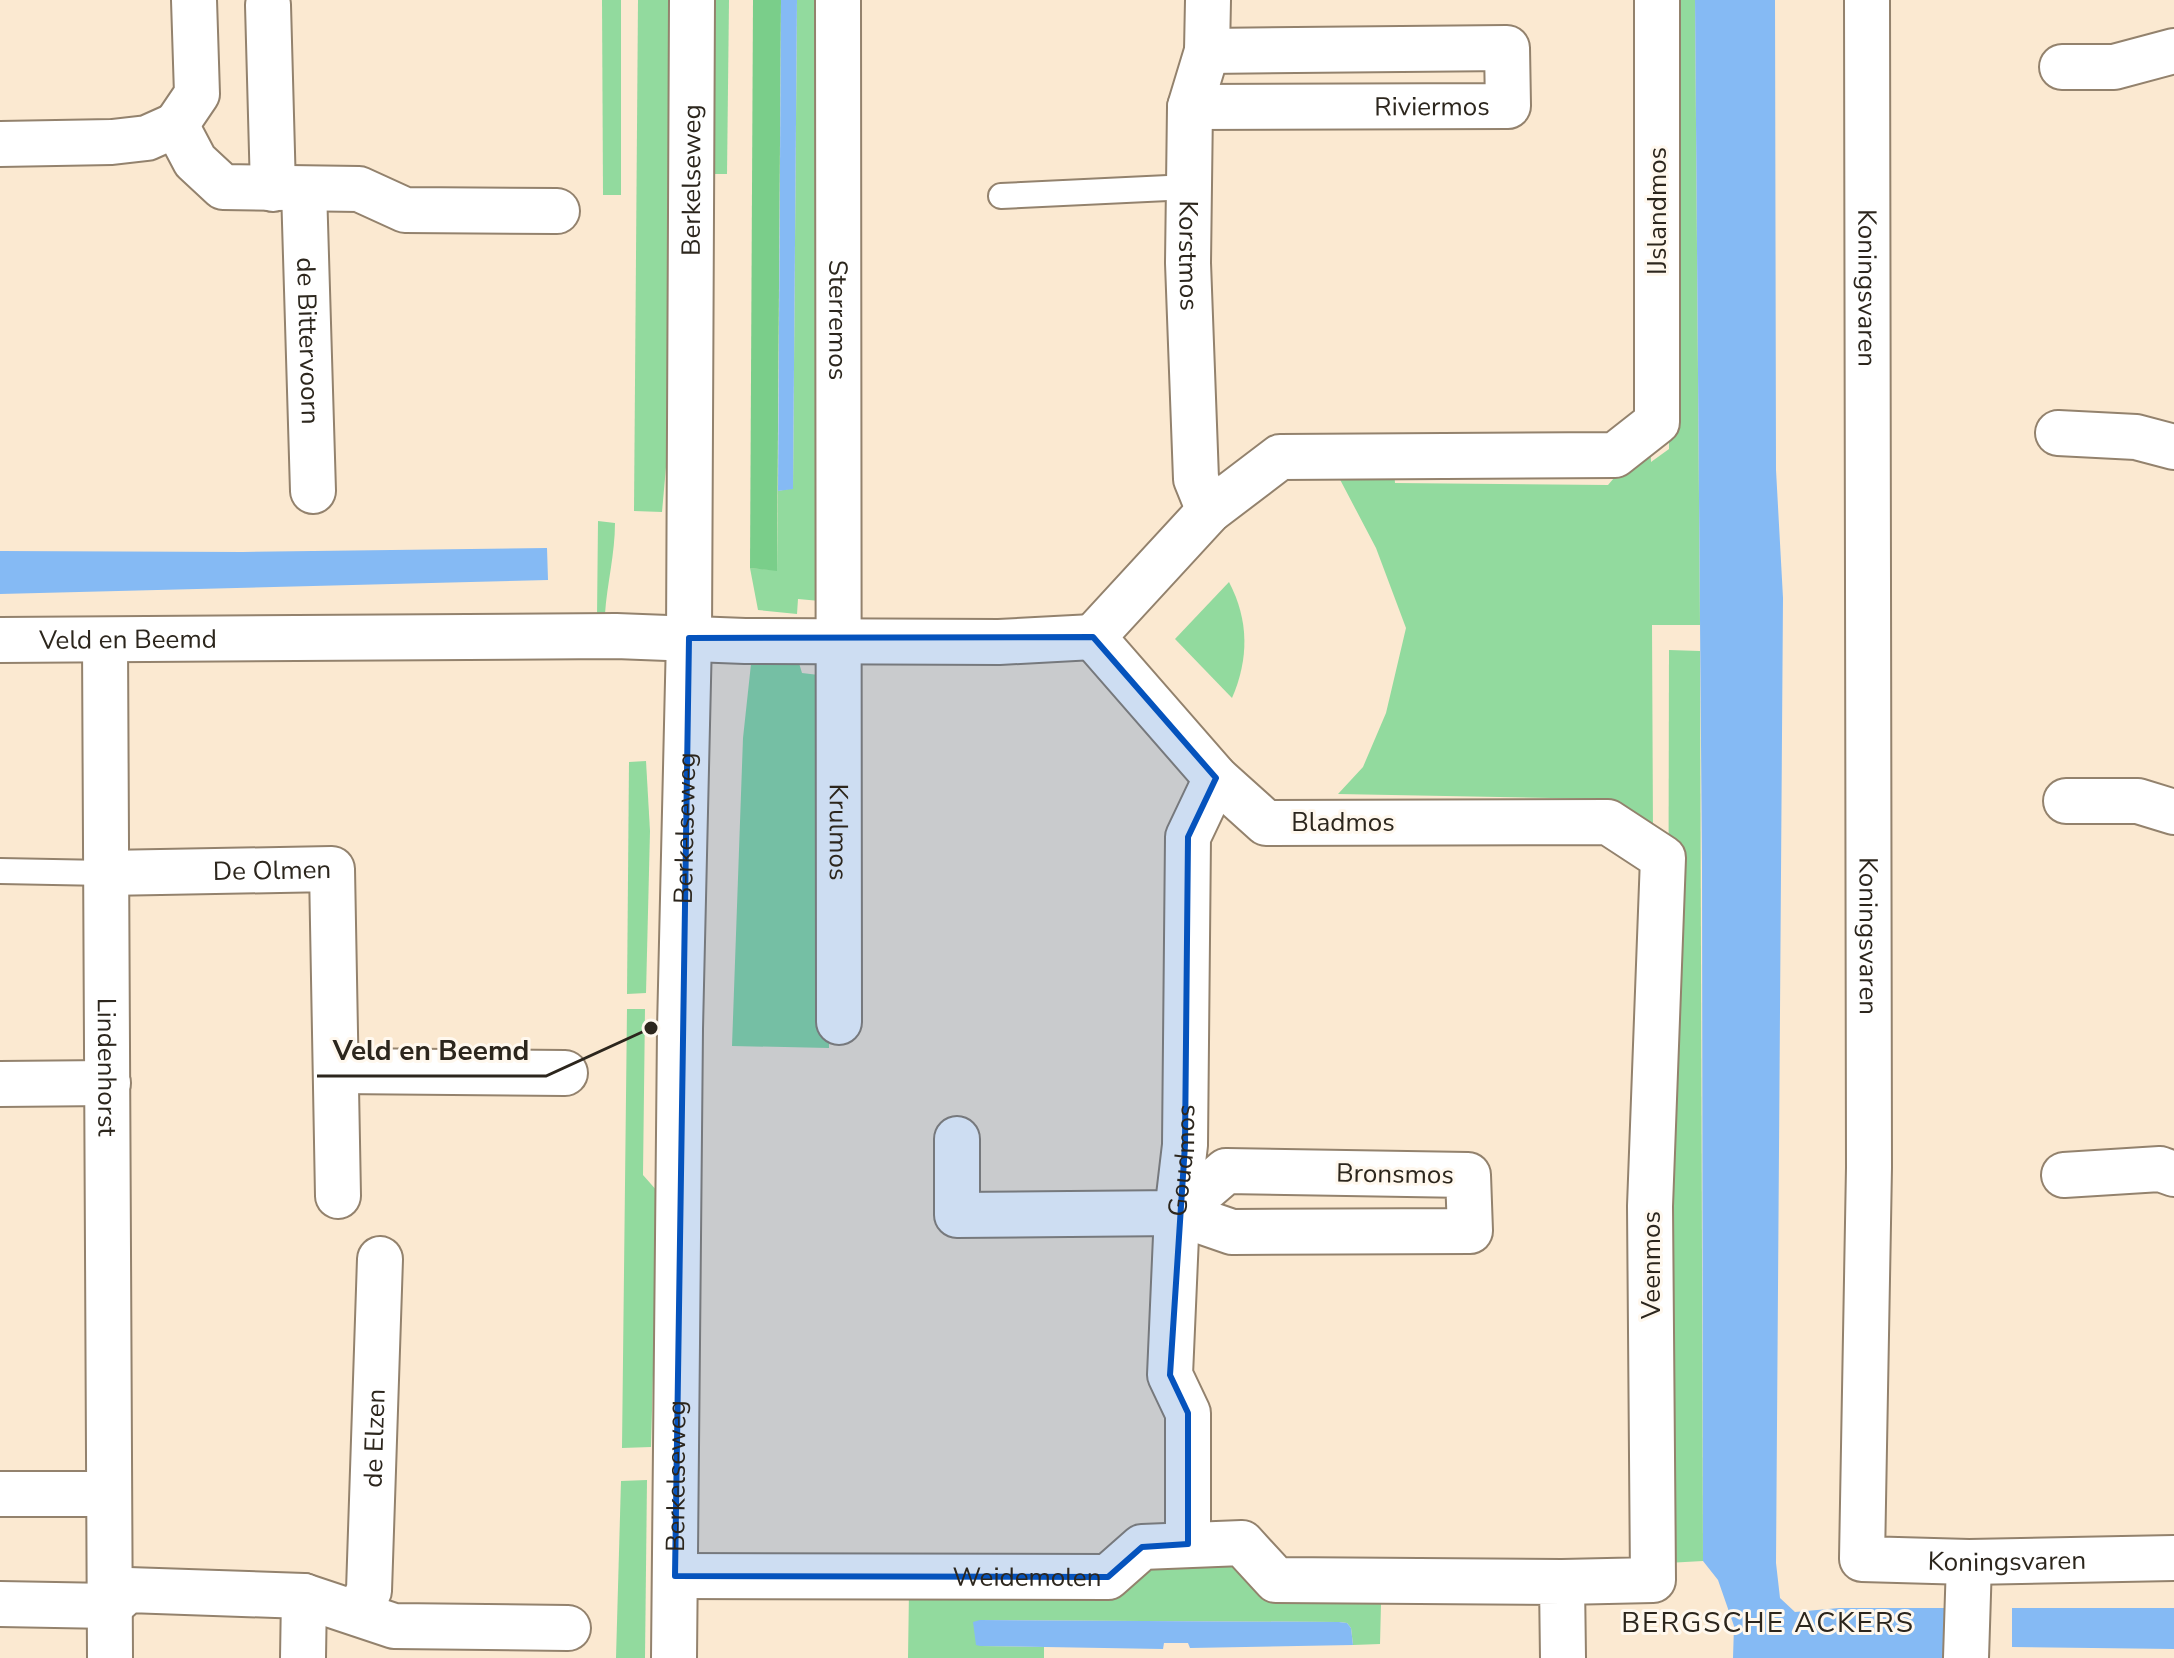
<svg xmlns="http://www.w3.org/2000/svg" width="2174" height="1658" font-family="'Nunito Sans',sans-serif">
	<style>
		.green { fill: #92da9e }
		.forest { fill: #7ace8a }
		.water { fill: #85baf4 }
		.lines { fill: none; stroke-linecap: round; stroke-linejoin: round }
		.service-casing { stroke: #93826d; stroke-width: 28 }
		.minor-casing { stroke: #93826d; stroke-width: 48 }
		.tertiary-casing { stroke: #93826d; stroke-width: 48 }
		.service { stroke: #fff; stroke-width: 24 }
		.minor { stroke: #fff; stroke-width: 44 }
		.tertiary { stroke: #fff; stroke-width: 44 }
		.marked { fill: #0553bd; fill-opacity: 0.2; stroke: #0553bd; stroke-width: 6; stroke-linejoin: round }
		.labels { text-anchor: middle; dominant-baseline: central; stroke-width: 6; stroke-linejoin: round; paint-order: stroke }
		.street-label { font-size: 26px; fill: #2c261d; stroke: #fff8ee }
		.neighbourhood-label { font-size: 28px; letter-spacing: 2px; fill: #2c261d; stroke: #fff8ee }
		.leader { fill: none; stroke: #2c261d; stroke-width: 3 }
		.callout-dot { fill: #2c261d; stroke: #fff8ee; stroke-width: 3 }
		.callout-label { font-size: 28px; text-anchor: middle; font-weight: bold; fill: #2c261d; stroke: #fff8ee; stroke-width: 6; stroke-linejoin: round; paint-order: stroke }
	</style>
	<rect width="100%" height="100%" fill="#fbe9d1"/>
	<!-- green -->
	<g class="green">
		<polygon points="602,0 621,0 621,195 603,195"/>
		<polygon points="638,0 676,0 671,411 662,512 634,511"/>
		<polygon points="714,0 729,0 727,174 713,174"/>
		<polygon points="797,0 830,0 831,602 798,599 797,614 758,610 750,568 777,570 778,491 793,488"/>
		<polygon points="1671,0 1695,0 1700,625 1652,625 1653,835 1609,799 1338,794 1363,767 1386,713 1406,628 1376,548 1335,470 1394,469 1395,483 1608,485 1650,436 1651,462 1669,449"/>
		<path d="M598 521 615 523C615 554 607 584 605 614L597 617Z"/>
		<path d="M1229 582C1249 620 1249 659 1232 698L1175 639Z"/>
		<polygon points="1669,650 1700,651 1703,1561 1667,1563"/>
		<polygon points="799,663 802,673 827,676 829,1048 732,1046 743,738 751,664"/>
		<polygon points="646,761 650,831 646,993 627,994 629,762"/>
		<polygon points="627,1009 645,1009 643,1175 658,1192 651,1447 622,1448"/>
		<polygon points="647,1480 645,1658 616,1658 621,1481"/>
		<polygon points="1236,1566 1376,1598 1381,1604 1380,1644 1353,1645 1351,1628 1347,1623 1339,1622 980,1620 980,1646 1044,1647 1044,1658 908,1658 909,1591 1146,1567"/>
	</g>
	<!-- forest -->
	<polygon class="forest" points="753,0 781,0 777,571 750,568"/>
	<!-- water -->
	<g class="water">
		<polygon points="781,0 797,0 793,489 778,491"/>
		<polygon points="1695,0 1775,0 1776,470 1783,598 1776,1563 1780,1598 1795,1612 1839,1608 1959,1608 1958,1658 1733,1658 1734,1626 1718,1580 1703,1561 1702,867"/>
		<polygon points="547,548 548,580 0,594 0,551 243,552"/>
		<polygon points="2012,1608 2174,1608 2174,1649 2012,1647"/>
		<polygon points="980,1620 1339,1622 1347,1623 1351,1628 1353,1645 1190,1648 1188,1643 1164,1643 1163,1649 980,1646 976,1645 973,1622"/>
	</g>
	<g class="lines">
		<defs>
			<g id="service">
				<polyline points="1001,196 1189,187"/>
				<polyline points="0,871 106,873"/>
			</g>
			<g id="minor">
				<path id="s1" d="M838 0 839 1022"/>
				<path id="s2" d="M1208 0 1207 51 1190 107 1188 263 1196 479 1209 511"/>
				<path id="s3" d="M1867 0 1869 1167 1862 1559 1969 1562 2174 1558"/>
				<polyline points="268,5 273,189"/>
				<polyline points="2062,67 2114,67 2174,51"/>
				<path id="s4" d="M1190 107 1508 106 1507 48 1207 51"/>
				<polyline points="176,125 195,161 223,187 359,189 405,210 557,211"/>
				<polyline points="176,125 197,94 194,0"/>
				<polyline points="0,144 112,142 147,138 176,125"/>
				<path id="s5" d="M304 189 313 491"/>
				<polyline points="2058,433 2136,437 2174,447"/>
				<path id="s6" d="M0 640 616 636 745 641 999 642 1093 637"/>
				<path id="s7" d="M105 641 110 1658"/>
				<polyline points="2066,801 2138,801 2174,812"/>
				<path id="s8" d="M106 873 332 869 338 1196"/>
				<polyline points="337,1071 565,1073"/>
				<polyline points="0,1084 108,1083"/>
				<polyline points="957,1139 957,1215 1177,1213 1232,1232 1470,1231 1468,1175 1226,1171 1177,1213"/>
				<polyline points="2064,1175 2160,1169 2174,1174"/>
				<polyline points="0,1494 109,1494"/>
				<path id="s9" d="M1188 1544V1413L1170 1375 1177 1213 1185 1145 1188 837 1216 778"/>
				<path id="s10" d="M675 1576 1108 1577 1142 1547 1242 1543 1276 1580 1562 1582 1563 1658"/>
				<polyline points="1562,1582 1653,1580 1650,1206 1663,858 1608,822 1266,823 1216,778 1093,637 1209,511 1280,457 1615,455 1657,422 1657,0"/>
				<polyline points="0,1604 110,1606 128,1590 304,1596 394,1626 568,1628"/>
				<path id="s11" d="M357 1613 369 1591 380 1259"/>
				<polyline points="303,1658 304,1596"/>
				<polyline points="1966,1658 1969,1562"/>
			</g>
			<g id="tertiary">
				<path id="s12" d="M674 1658 680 1029 689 638 692 0"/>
			</g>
		</defs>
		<!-- service casing -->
		<use href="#service" class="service-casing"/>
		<!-- minor casing -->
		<use href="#minor" class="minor-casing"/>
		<!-- tertiary casing -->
		<use href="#tertiary" class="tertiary-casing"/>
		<!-- service -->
		<use href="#service" class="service"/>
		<!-- minor -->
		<use href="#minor" class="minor"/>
		<!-- tertiary -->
		<use href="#tertiary" class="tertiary"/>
	</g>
	<!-- marked area -->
	<path class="marked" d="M1093 637 1216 778 1188 837 1185 1145 1170 1375 1188 1413V1544L1142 1547 1108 1577 675 1576 689 638Z"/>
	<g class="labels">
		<!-- street labels -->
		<g class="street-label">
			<text stroke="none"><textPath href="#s4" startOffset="242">Riviermos</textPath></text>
			<text stroke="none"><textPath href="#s12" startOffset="1478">Berkelseweg</textPath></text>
			<text transform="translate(1657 211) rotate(-90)">IJslandmos</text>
			<text stroke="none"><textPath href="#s2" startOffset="258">Korstmos</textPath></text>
			<text stroke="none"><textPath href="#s3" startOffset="288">Koningsvaren</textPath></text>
			<text stroke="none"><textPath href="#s1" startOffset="320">Sterremos</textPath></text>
			<text stroke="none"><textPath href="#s5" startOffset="152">de Bittervoorn</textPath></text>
			<text stroke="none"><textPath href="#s6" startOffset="128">Veld en Beemd</textPath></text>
			<text x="1343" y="822">Bladmos</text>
			<text stroke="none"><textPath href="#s12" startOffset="830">Berkelseweg</textPath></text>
			<text stroke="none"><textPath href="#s1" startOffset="832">Krulmos</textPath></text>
			<text stroke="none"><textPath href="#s8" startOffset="166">De Olmen</textPath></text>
			<text stroke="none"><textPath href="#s3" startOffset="936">Koningsvaren</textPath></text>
			<text stroke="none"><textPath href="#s7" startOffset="426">Lindenhorst</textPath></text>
			<text stroke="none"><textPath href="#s9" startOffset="388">Goudmos</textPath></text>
			<text transform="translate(1395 1174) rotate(1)">Bronsmos</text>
			<text transform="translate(1651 1265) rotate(-90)">Veenmos</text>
			<text stroke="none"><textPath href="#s11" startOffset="178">de Elzen</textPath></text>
			<text stroke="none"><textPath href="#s12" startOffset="182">Berkelseweg</textPath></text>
			<text stroke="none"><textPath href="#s3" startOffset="1704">Koningsvaren</textPath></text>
			<text stroke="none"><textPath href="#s10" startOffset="352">Weidemolen</textPath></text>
		</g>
		<!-- neighbourhood labels -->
		<g class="neighbourhood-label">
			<text x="1768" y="1623">BERGSCHE ACKERS</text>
		</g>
	</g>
	<!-- callouts -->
	<path class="leader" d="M651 1028L546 1076H317"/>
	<circle class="callout-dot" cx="651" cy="1028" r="8"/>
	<g class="callout-label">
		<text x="431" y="1060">Veld en Beemd</text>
	</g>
</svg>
